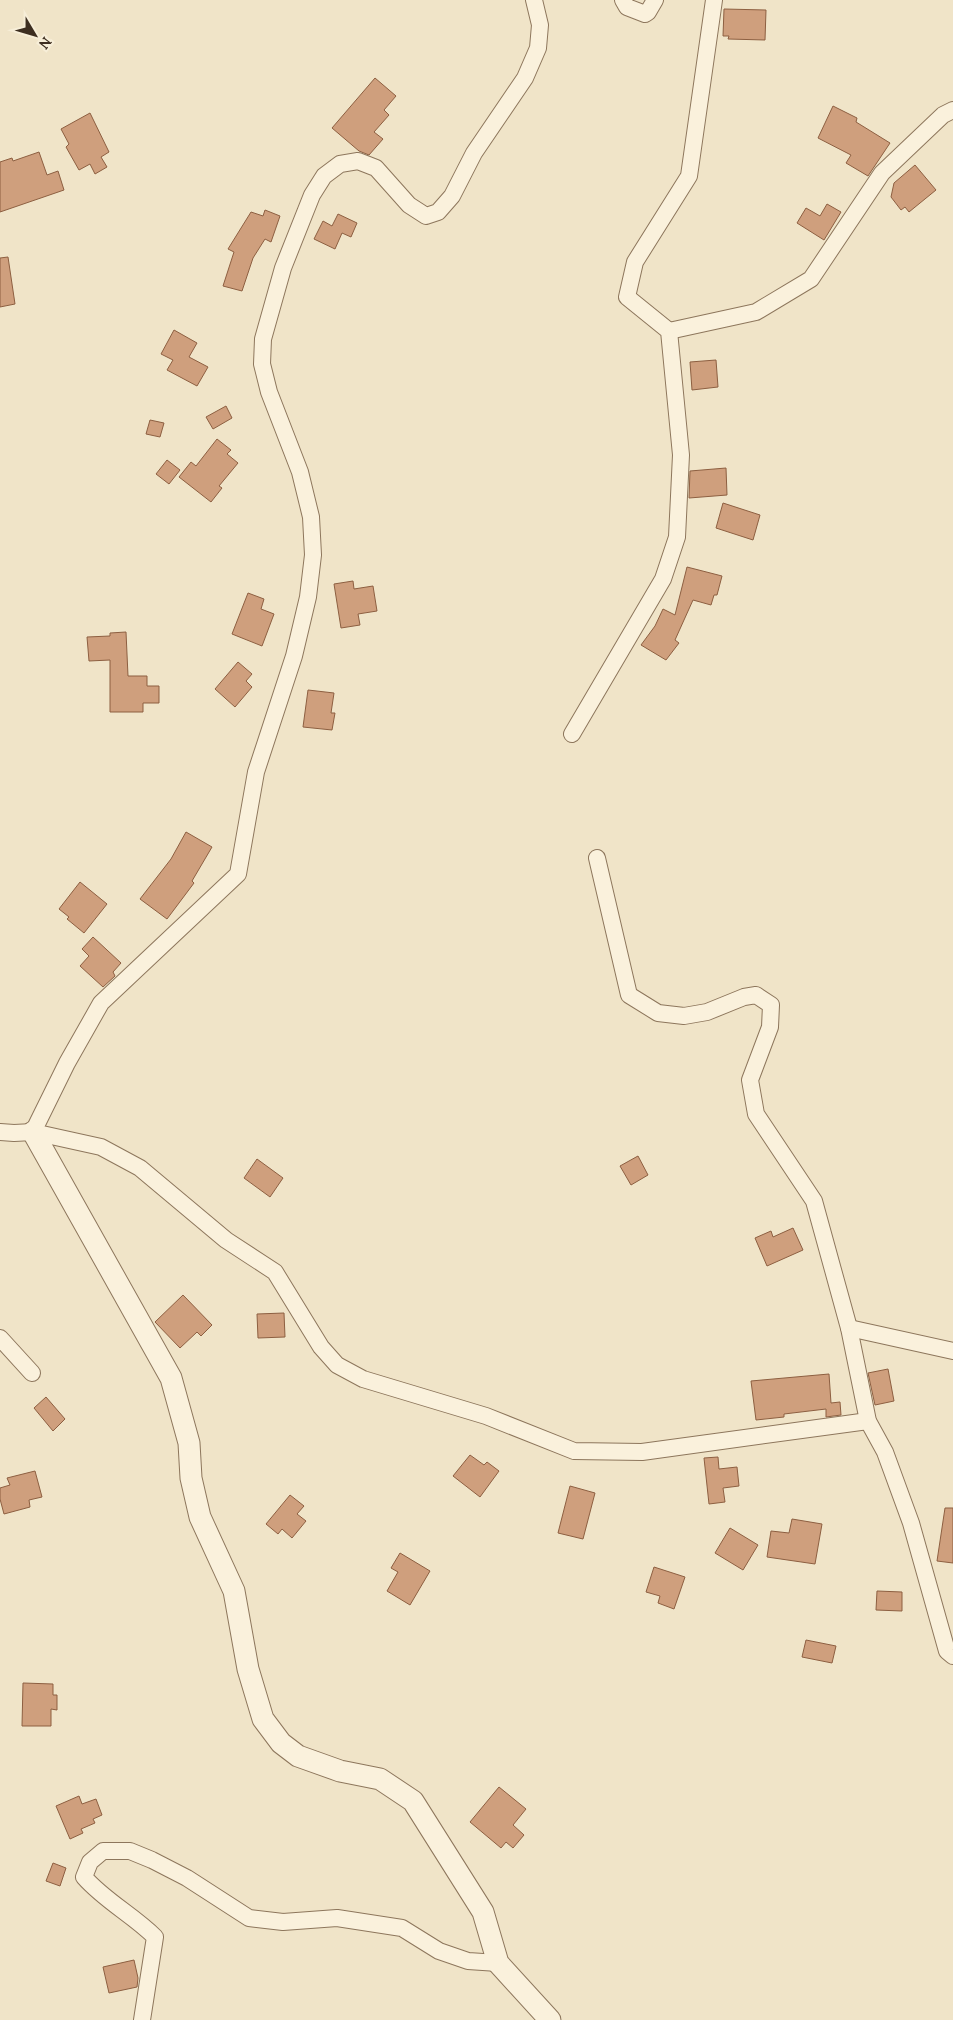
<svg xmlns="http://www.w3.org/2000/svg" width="953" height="2020" font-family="Lora,serif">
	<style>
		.building { fill: #cf9f7d; stroke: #8d5f41 }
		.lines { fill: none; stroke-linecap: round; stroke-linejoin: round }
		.minor-casing { stroke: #8d765c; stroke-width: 18 }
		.tertiary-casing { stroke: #8d765c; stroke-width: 23 }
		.minor { stroke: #faf1dc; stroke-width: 16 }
		.tertiary { stroke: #faf1dc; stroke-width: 21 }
	</style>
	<rect width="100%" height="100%" fill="#f0e4c8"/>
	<!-- building -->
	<g class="building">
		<polygon points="724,9 766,10 765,40 728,39 729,36 723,36"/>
		<polygon points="375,78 396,96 384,110 389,115 374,132 383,139 369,155 359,151 332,128"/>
		<polygon points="833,106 857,118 856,122 890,143 868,176 846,163 851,155 818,138"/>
		<polygon points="90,113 109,152 101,157 107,167 95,174 90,164 79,170 66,147 69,144 61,129"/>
		<polygon points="39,152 47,175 58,171 64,190 0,212 0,162 12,158 13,161"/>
		<polygon points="915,165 936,190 909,212 905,207 901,210 891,197 894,183"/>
		<polygon points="827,204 841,212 824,240 797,223 806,208 820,216"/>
		<polygon points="265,210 280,216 271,242 265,239 253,258 242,291 223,286 234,252 228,249 251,212 263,216"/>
		<polygon points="338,214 357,223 351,237 342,233 335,249 314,239 323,221 332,226"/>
		<polygon points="8,257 15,304 0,307 0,258"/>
		<polygon points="174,330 197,343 189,357 208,367 197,386 167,370 173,360 161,354"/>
		<polygon points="716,360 718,387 692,390 690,362"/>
		<polygon points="226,406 232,418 213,429 206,417"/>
		<polygon points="150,420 164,423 160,437 146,434"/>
		<polygon points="217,439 231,450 227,454 238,463 219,486 222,488 211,502 179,477 191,462 196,466"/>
		<polygon points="167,460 180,470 169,484 156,474"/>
		<polygon points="726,468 727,495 689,498 690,471"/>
		<polygon points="723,503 760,515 753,540 716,528"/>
		<polygon points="687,567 722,576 717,595 714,595 711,605 693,600 675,640 679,643 666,660 641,645 655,626 663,609 675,615"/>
		<polygon points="353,581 354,589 373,586 377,611 358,614 360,625 341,628 334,584"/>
		<polygon points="248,593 264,599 261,609 274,614 262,646 232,634"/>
		<polygon points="126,632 128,676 147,676 147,686 159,686 159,703 143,703 143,712 110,712 110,660 89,661 87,637 110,636 110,633"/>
		<polygon points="238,662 252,674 246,681 252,687 235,707 215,689"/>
		<polygon points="308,690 334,693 331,713 335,713 332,730 303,727"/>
		<polygon points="186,832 212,847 192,881 194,883 167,919 140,899 171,859"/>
		<polygon points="80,882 107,904 84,933 67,919 69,917 59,909"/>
		<polygon points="93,937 121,963 113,972 115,976 103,987 80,966 89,956 82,949"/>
		<polygon points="638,1156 648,1175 631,1185 620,1166"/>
		<polygon points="257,1159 283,1178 270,1197 244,1178"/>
		<polygon points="793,1228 803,1250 767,1266 755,1238 771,1231 773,1237"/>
		<polygon points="183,1295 212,1325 201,1336 197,1332 180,1348 155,1322"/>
		<polygon points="284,1313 285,1337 258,1338 257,1314"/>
		<polygon points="888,1369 894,1401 875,1405 868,1373"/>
		<polygon points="829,1374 831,1403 840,1402 841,1415 826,1417 826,1409 784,1414 784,1417 756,1420 751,1381"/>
		<polygon points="46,1397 65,1419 53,1431 34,1408"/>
		<polygon points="470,1455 484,1465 487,1462 499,1471 480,1497 453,1476"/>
		<polygon points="718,1457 719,1469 737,1467 739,1486 723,1488 725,1502 709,1504 704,1458"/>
		<polygon points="35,1471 42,1497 29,1500 30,1507 4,1514 0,1499 0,1488 10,1485 7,1478"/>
		<polygon points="570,1486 595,1493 583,1539 558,1533"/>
		<polygon points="290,1495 304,1506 297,1514 306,1521 292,1538 282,1529 278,1534 266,1524"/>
		<polygon points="945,1508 953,1508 953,1563 937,1561"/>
		<polygon points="792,1519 822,1524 815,1564 767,1557 771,1531 789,1533"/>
		<polygon points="730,1528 758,1545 743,1570 715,1553"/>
		<polygon points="400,1553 430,1571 410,1605 387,1591 398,1572 391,1568"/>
		<polygon points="654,1567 685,1577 674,1609 658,1603 660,1596 646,1592"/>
		<polygon points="877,1591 902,1592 902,1611 876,1610"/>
		<polygon points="806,1640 836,1646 832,1663 802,1657"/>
		<polygon points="23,1683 53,1684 53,1695 57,1695 57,1710 51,1709 51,1726 22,1726"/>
		<polygon points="499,1787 526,1809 513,1825 524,1835 513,1848 506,1842 501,1848 470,1822"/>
		<polygon points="79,1796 82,1804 96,1799 102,1815 93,1819 95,1823 81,1829 83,1833 70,1839 56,1806"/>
		<polygon points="53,1863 66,1868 60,1886 46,1881"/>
		<polygon points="134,1960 138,1978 137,1987 109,1993 103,1967"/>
	</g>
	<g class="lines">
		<defs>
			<g id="minor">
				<polyline points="623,0 627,7 645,14 648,12 655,0"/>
				<polyline points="669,331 756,312 811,279 882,173 943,115 953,110"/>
				<polyline points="572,734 663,579 677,537 681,455 669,331 627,297 635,262 689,176 714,0"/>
				<polyline points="597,858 629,995 658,1013 684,1016 707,1012 744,997 756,995 771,1005 770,1027 750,1080 756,1114 814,1201 849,1328 868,1421 885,1452 911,1523 947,1651 953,1656"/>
				<polyline points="0,1132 14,1133 33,1132 101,1147 140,1168 226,1240 275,1272 321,1347 337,1365 363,1379 486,1416 574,1451 642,1452 868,1421"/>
				<polyline points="33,1132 67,1063 101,1003 238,874 256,772 294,656 308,597 313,555 311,517 300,472 269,392 262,364 263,339 283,268 312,195 324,176 340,164 358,161 376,168 409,205 426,216 438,212 452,196 474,153 525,78 538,48 540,25 534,0"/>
				<polyline points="849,1328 953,1351"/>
				<polyline points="0,1338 32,1373"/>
				<path d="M142 2020 155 1937C133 1915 105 1901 84 1877L90 1862 103 1851H130L152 1860 187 1878 249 1918 283 1922 337 1918 402 1928 439 1951 468 1961 498 1963"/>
			</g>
			<polyline id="tertiary" points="33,1132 171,1378 189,1443 191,1478 200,1517 234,1591 248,1669 263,1719 281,1743 298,1756 340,1771 380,1779 413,1801 483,1912 498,1963 550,2020"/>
		</defs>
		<!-- minor casing -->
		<use href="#minor" class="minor-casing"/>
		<!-- tertiary casing -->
		<use href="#tertiary" class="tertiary-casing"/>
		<!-- minor -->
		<use href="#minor" class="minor"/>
		<!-- tertiary -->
		<use href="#tertiary" class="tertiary"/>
	</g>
	<!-- north arrow -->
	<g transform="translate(35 35) rotate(128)" stroke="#f7eed8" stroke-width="4" paint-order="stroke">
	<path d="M0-4L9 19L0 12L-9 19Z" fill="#3d2e20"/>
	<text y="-8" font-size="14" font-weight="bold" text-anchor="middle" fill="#3d2e20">N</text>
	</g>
</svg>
